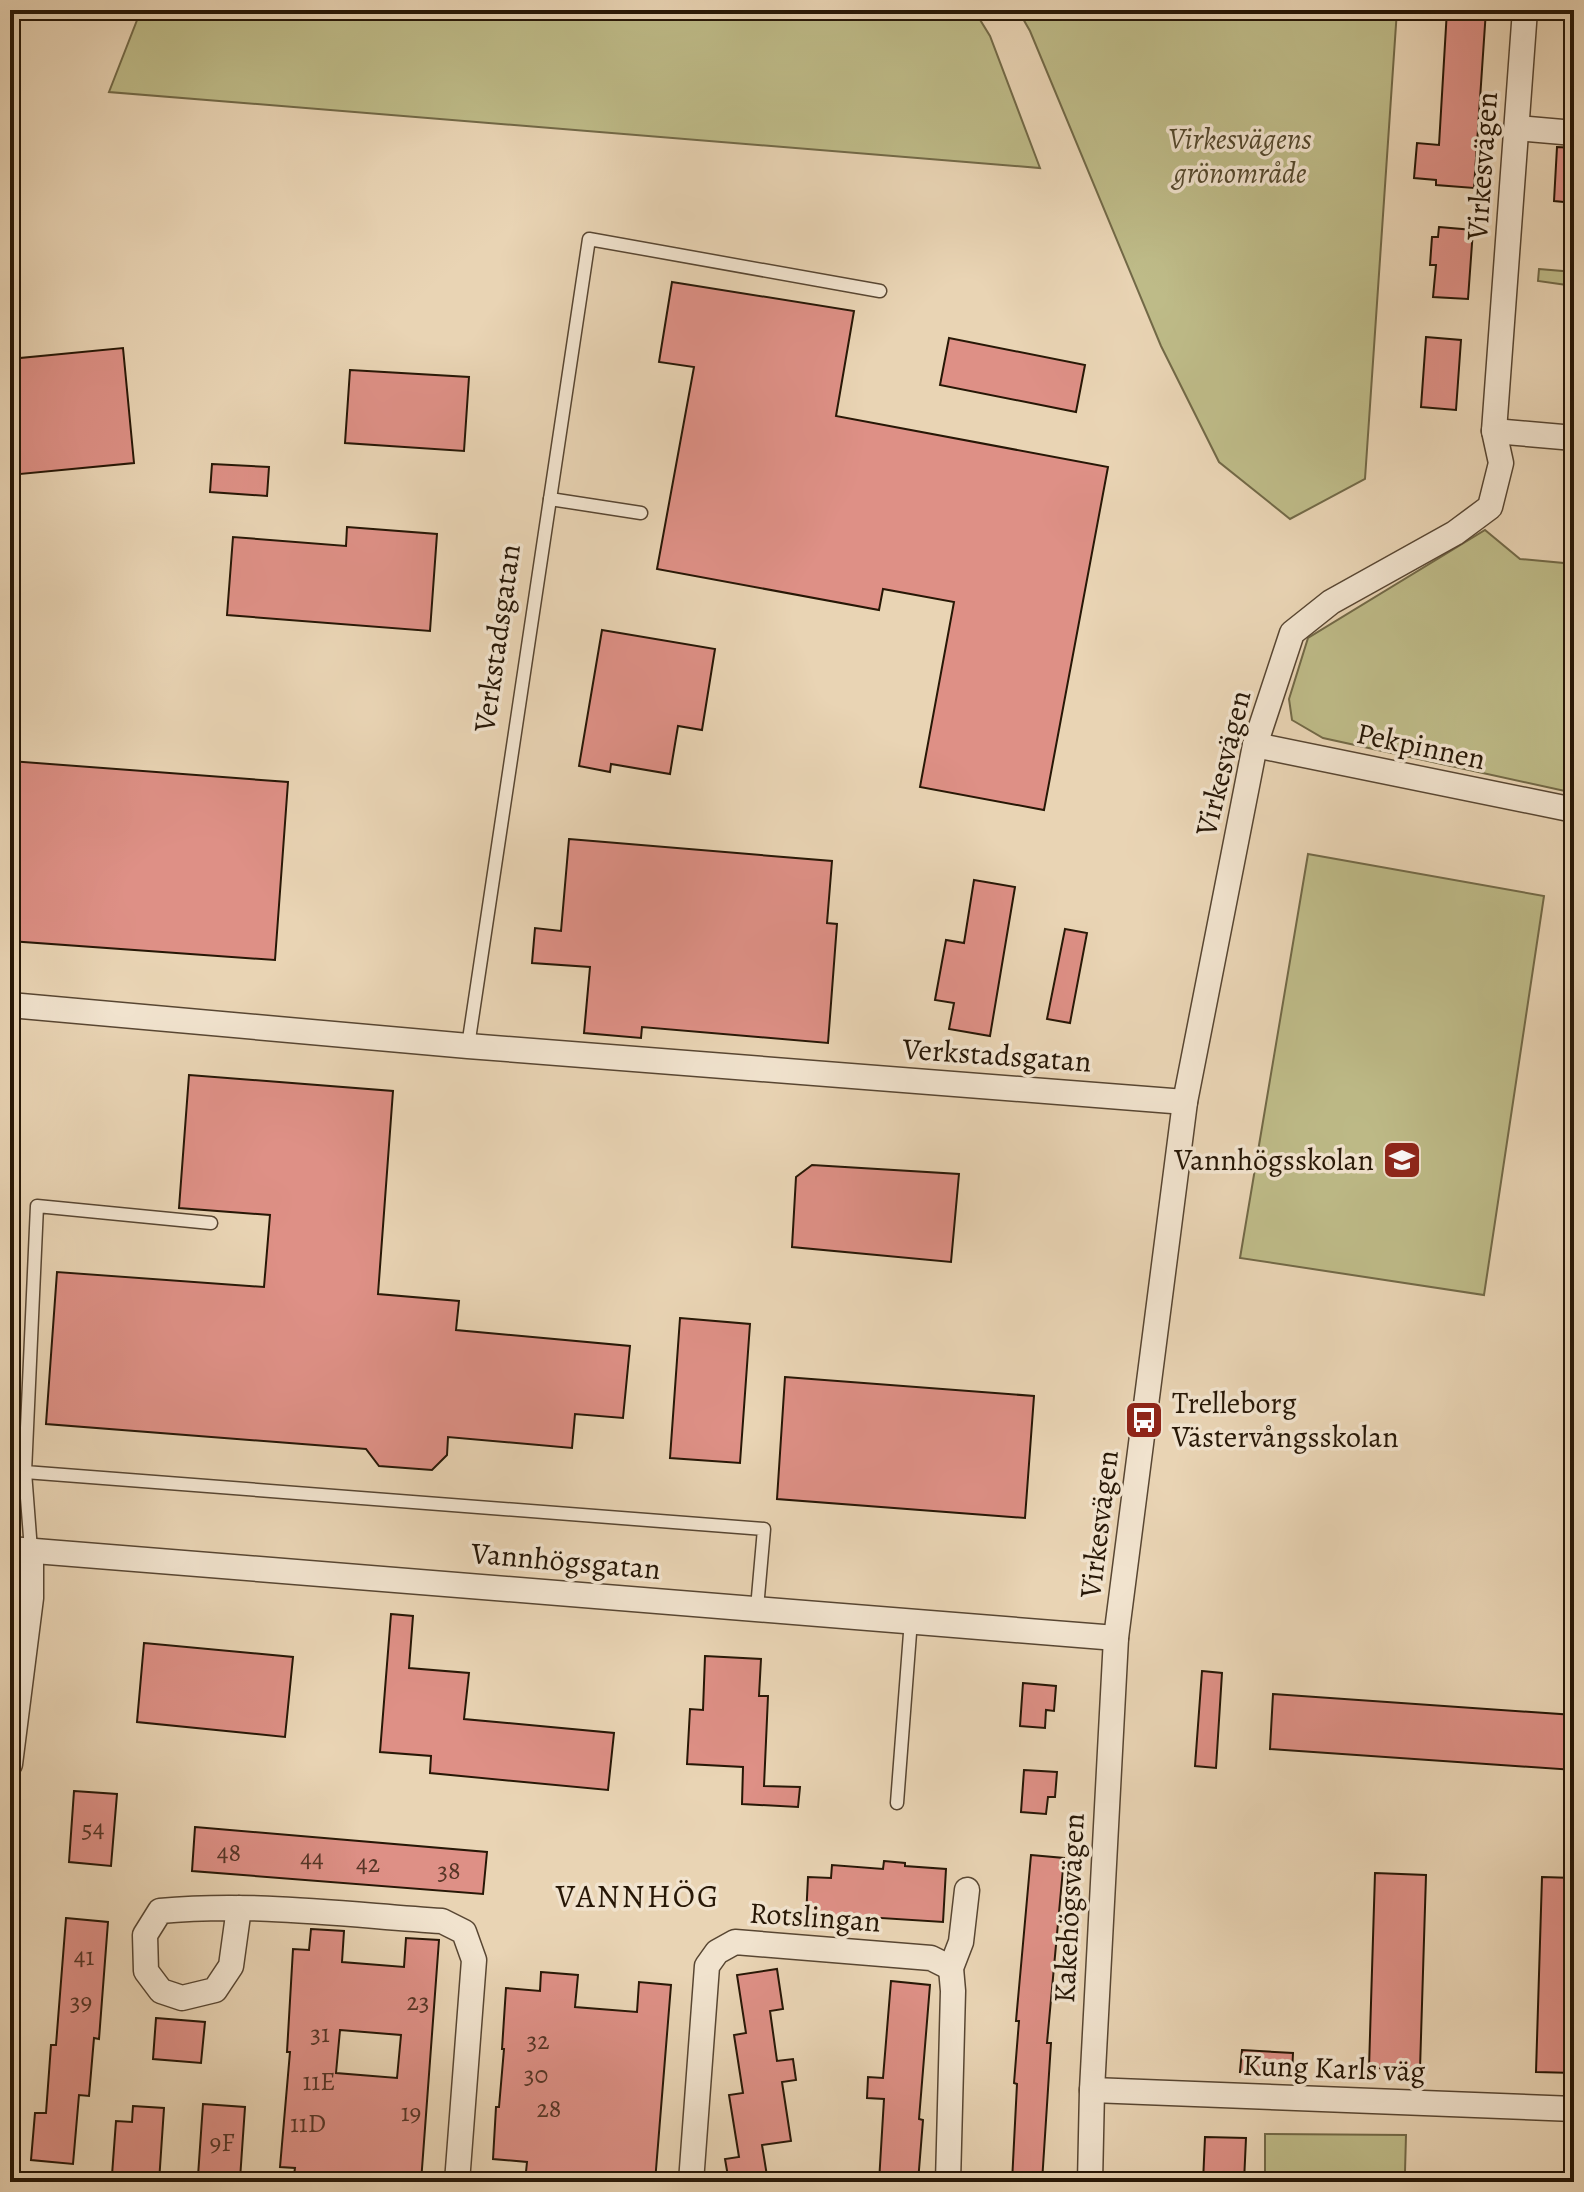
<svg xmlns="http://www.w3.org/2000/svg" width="1584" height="2192" font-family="Alegreya,serif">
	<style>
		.green { fill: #bebb88; stroke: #726947; stroke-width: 2 }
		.building { fill: #de9086; stroke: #271706; stroke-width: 2; fill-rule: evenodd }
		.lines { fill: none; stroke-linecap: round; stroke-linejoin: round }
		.lane-casing { stroke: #584632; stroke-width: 15 }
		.street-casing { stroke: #584632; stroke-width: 27 }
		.lane { stroke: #f1e3ce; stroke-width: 12 }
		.street { stroke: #f1e3ce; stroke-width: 24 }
		.labels { text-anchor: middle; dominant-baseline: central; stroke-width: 7; stroke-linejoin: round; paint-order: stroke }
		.number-label { font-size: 26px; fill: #553526 }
		.park-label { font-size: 30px; font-style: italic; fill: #54482d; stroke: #f1e3ce }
		.street-label { font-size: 30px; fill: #271706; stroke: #f1e3ce }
		.poi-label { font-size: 30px; fill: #271706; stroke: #f1e3ce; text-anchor: end }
		.neighbourhood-label { font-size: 32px; letter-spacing: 2px; fill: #271706; stroke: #f1e3ce }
	</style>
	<rect width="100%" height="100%" fill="#e9d4b4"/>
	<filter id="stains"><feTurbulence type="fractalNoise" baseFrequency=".0025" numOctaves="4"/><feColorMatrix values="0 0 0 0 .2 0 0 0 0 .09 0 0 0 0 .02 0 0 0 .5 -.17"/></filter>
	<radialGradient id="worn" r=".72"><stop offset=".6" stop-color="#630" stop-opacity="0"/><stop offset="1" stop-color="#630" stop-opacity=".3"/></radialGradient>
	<!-- green -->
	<g class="green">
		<polygon points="141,10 974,10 990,36 1040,168 109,92"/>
		<polygon points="1018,10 1397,10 1365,479 1290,519 1219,462 1161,346 1030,31"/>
		<polygon points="1539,269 1574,272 1574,286 1538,281"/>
		<polygon points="1485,530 1520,559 1574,564 1574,793 1323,738 1292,720 1289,699 1308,638"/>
		<polygon points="1308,854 1544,896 1484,1295 1240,1258"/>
		<polygon points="1265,2134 1406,2135 1405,2172 1265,2172"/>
	</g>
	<!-- building -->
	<g class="building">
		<polygon points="1447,10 1486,10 1474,188 1436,185 1436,180 1414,178 1417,143 1439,145"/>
		<polygon points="1557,147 1574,148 1574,203 1554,201"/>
		<polygon points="1439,227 1473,230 1468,299 1433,297 1436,265 1430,265 1432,237 1438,237"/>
		<polygon points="672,282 854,311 836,416 1108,467 1044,810 920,787 954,602 883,589 879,610 657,569 694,367 659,362"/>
		<polygon points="1426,337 1461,340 1456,410 1421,407"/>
		<polygon points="949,338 1085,365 1076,412 940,385"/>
		<polygon points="123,348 134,463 10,475 10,359"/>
		<polygon points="350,370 469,377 464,451 345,443"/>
		<polygon points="212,464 269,467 267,496 210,492"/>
		<polygon points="347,527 437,534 430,631 227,615 233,537 346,546"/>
		<polygon points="602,630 715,649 702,730 678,726 670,774 611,764 610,772 579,766"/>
		<polygon points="10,761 288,782 275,960 10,941"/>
		<polygon points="569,839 832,861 827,923 837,924 828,1043 642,1027 641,1038 584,1033 590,967 532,963 535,928 561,931"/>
		<polygon points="974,880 1015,887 990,1036 949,1029 954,1003 935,1000 946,940 964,943"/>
		<polygon points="1065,929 1087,933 1070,1023 1047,1019"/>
		<polygon points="189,1075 393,1091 378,1294 459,1301 456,1330 630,1346 623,1418 575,1414 572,1448 448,1437 447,1455 432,1470 379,1466 366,1449 46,1424 57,1272 264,1287 270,1215 179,1208"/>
		<polygon points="812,1165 959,1174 951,1262 792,1247 796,1177"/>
		<polygon points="680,1318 750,1324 740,1463 670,1458"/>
		<polygon points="785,1377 1034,1396 1025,1518 777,1499"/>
		<polygon points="391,1614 413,1616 409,1668 469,1673 464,1719 614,1733 608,1790 430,1773 431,1756 380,1752"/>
		<polygon points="144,1643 293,1657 285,1737 137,1722"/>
		<polygon points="705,1656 761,1659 759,1696 768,1696 764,1786 800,1787 798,1807 742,1804 743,1767 687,1764 690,1709 703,1710"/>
		<polygon points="1202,1671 1222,1673 1216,1768 1195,1766"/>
		<polygon points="1023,1683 1056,1686 1054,1711 1046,1710 1045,1728 1020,1726"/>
		<polygon points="1273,1694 1574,1715 1574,1770 1270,1749"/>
		<polygon points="1024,1770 1057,1772 1055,1797 1048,1797 1046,1814 1021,1812"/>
		<polygon points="74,1791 117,1794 111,1866 69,1862"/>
		<polygon points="195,1827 487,1852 483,1894 192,1871"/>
		<polygon points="1031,1855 1064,1858 1047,2043 1051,2043 1042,2182 1012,2182 1017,2084 1014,2083 1019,2021 1016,2021"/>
		<polygon points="884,1861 905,1863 905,1866 946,1869 943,1922 850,1916 850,1921 806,1918 808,1877 831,1878 832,1865 883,1869"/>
		<polygon points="1375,1873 1426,1875 1420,2069 1369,2068"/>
		<polygon points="1542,1877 1574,1878 1574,2073 1536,2072"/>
		<polygon points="66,1918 108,1922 99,2039 94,2038 89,2096 79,2095 73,2164 31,2160 35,2113 46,2113 51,2045 56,2045"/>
		<path d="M311 1929 344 1931 342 1962 404 1967 406 1938 439 1940 421 2182H293L295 2168 280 2167 290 2052H287L293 1949 309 1950ZM340 2030 401 2035 397 2078 336 2073Z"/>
		<polygon points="777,1969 783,2009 770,2011 777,2061 793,2059 796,2080 782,2082 791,2141 762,2145 768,2182 729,2182 725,2159 739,2157 729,2095 743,2093 734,2035 746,2033 737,1975"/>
		<polygon points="541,1972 578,1975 575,2007 637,2012 639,1982 671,1985 655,2182 624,2182 624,2177 562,2172 561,2182 525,2182 527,2162 493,2159 496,2107 499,2107 504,2049 502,2049 506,1988 540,1991"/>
		<polygon points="891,1981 930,1985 919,2119 923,2120 918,2182 879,2182 884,2099 867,2098 868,2077 883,2078"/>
		<polygon points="156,2018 205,2022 201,2063 153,2059"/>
		<polygon points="1242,2050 1293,2053 1292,2075 1240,2072"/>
		<polygon points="203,2104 245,2107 240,2179 198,2176"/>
		<polygon points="133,2106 164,2108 159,2182 127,2182 128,2176 112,2175 116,2121 132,2122"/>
		<polygon points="1205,2137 1246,2138 1244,2182 1203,2182"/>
	</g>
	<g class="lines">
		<defs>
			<g id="lane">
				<polyline points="550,499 641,513"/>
				<polyline points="468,1046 589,239 880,291"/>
				<polyline points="211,1223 37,1206 25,1472 764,1529 757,1608"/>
				<polyline points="25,1472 31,1550"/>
				<polyline points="897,1803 911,1620"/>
			</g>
			<g id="street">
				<polyline points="1517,128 1574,133"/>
				<polyline points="1494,431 1574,438"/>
				<polyline points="1255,745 1574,810"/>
				<polyline points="10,1005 468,1046 1185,1102"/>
				<polyline points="10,1549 1116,1638"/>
				<polyline points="10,1764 31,1598 31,1550"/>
				<path d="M239 1908 231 1966 215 1990 182 1998 161 1991 146 1971 145 1935 160 1911C253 1902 349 1915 442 1921L464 1932 474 1960 457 2182"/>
				<polyline points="1092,2090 1574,2109"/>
				<polyline points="691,2182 707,1966 717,1952 735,1942 931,1958 951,1968"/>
				<polyline points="948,2182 953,1991 951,1968 961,1942 967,1890"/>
				<polyline points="1090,2182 1092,2090 1116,1638 1185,1102 1255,745 1292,633 1331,602 1455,533 1490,507 1501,463 1494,431 1525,10"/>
			</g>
		</defs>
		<!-- lane casing -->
		<use href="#lane" class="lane-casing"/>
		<!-- street casing -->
		<use href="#street" class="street-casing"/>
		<!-- lane -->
		<use href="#lane" class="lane"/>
		<!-- street -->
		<use href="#street" class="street"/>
	</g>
	<!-- icons -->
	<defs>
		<symbol id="school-square" viewBox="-11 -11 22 22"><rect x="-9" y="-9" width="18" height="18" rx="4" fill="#8f2418" stroke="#f1e3ce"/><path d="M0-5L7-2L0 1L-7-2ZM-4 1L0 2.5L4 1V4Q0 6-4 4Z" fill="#fff"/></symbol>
		<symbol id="bus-square" viewBox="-11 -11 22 22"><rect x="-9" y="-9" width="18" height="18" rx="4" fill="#8f2418" stroke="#f1e3ce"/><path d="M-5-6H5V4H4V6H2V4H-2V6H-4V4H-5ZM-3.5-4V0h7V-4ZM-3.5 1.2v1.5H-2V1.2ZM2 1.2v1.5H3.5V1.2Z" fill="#fff"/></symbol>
	</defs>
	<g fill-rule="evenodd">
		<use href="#school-square" x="1380" y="1138" width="44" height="44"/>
		<use href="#bus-square" x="1122" y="1398" width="44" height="44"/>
	</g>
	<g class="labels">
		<!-- number labels -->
		<g class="number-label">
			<text x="93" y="1828">54</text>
			<text x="229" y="1852">48</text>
			<text x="312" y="1858">44</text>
			<text x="368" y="1863">42</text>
			<text x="449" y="1870">38</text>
			<text x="84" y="1956">41</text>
			<text x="81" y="2001">39</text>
			<text x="418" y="2001">23</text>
			<text x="320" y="2033">31</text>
			<text x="538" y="2040">32</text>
			<text x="536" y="2074">30</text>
			<text x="319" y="2081">11E</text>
			<text x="549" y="2108">28</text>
			<text x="411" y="2112">19</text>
			<text x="308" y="2123">11D</text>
			<text x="222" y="2142">9F</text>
		</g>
		<!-- park labels -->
		<g class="park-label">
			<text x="1240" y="139">Virkesvägens<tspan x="1240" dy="34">grönområde</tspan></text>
		</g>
		<!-- street labels -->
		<g class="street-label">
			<text transform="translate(1482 166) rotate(-86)">Virkesvägen</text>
			<text transform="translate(497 638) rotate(-82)">Verkstadsgatan</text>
			<text transform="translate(1421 746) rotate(12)">Pekpinnen</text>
			<text transform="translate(1223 763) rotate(-76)">Virkesvägen</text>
			<text transform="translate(997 1055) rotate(4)">Verkstadsgatan</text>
			<text transform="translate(1099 1524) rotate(-83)">Virkesvägen</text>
			<text transform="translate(566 1561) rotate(5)">Vannhögsgatan</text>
			<text transform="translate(1069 1908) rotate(-87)">Kakehögsvägen</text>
			<text transform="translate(815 1917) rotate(4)">Rotslingan</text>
			<text transform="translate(1334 2068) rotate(2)">Kung Karls väg</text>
		</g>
		<!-- poi labels -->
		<g class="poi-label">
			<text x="1374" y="1160">Vannhögsskolan</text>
			<text x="1172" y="1403" text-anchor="start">Trelleborg<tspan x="1172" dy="34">Västervångsskolan</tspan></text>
		</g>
		<!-- neighbourhood labels -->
		<g class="neighbourhood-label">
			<text x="638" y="1896">VANNHÖG</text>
		</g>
	</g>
	<!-- margin -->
	<rect width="1584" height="2192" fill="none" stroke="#e9d4b4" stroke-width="40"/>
	<rect x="12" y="12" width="1560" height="2168" fill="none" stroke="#271706" stroke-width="4"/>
	<rect x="20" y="20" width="1544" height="2152" fill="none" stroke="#271706" stroke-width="2"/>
	<rect width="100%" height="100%" filter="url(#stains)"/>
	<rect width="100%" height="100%" fill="url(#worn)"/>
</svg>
